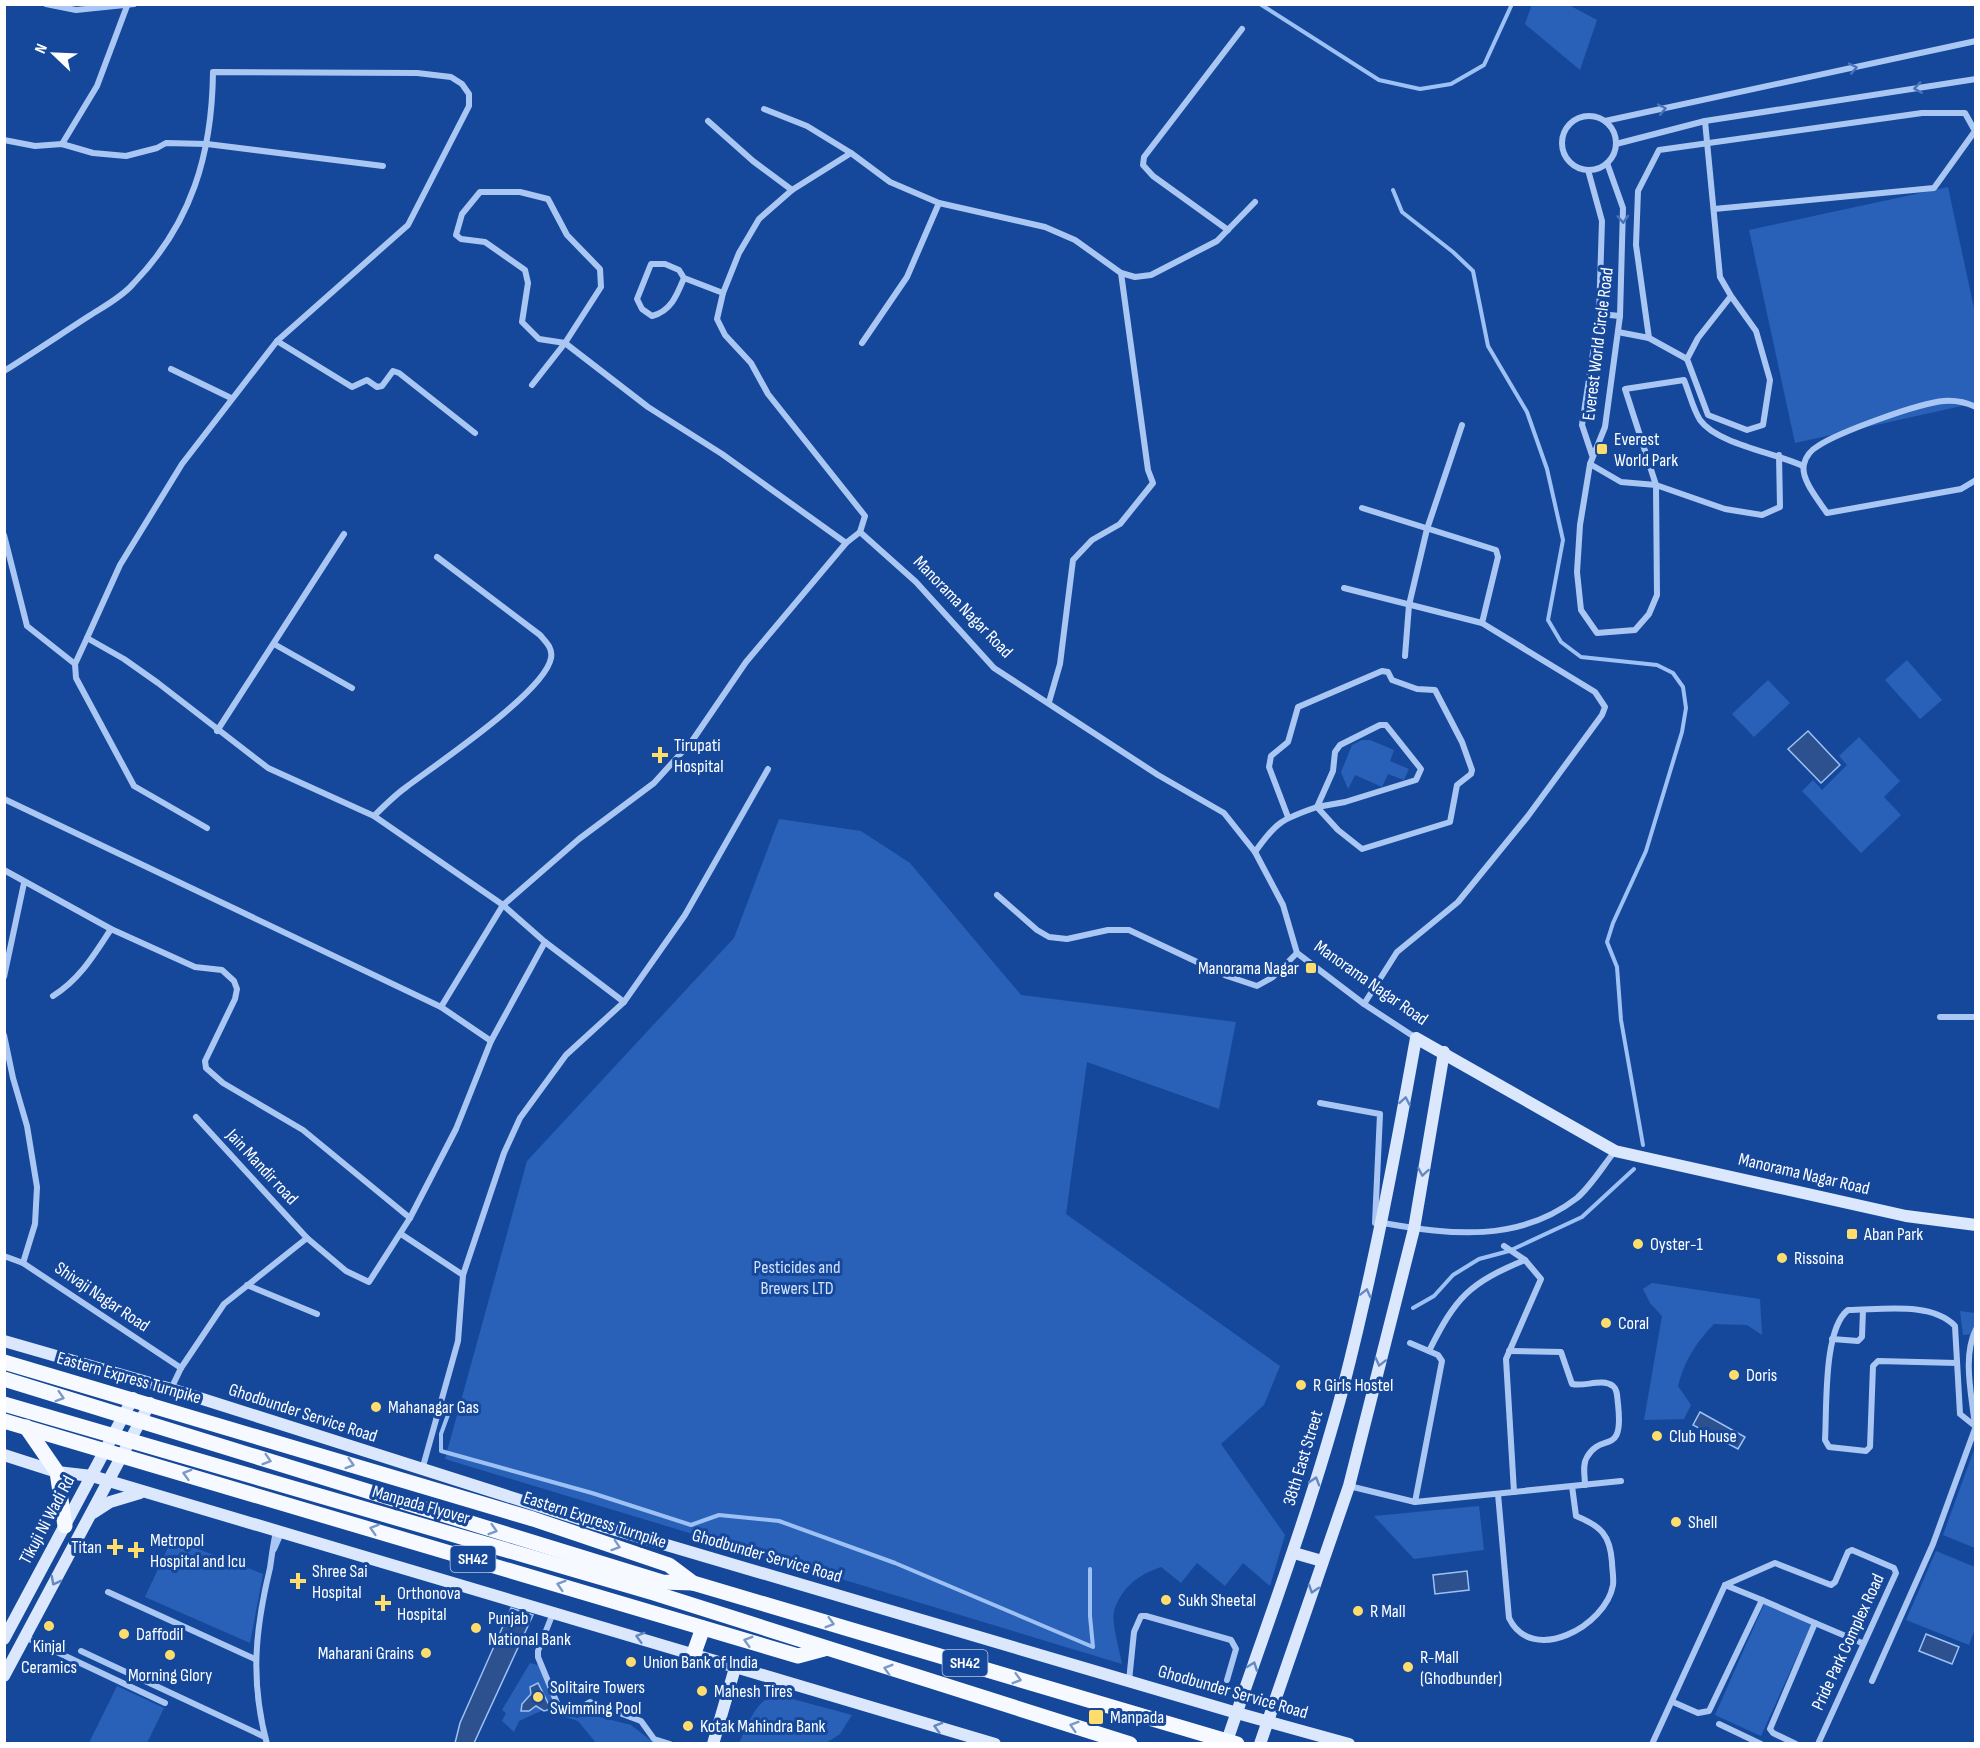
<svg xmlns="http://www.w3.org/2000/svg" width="1980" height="1748" font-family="'Sofia Sans Condensed',sans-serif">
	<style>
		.green { fill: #2961b8 }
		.water { fill: #2c518e; stroke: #9dc1f5; stroke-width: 1.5 }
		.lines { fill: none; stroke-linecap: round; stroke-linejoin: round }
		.stream { stroke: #9dc1f5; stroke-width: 4 }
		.street { stroke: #aac7f3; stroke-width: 6 }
		.secondary { stroke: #dae7fc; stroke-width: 12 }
		.primary { stroke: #f6f9ff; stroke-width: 15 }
		.oneway { stroke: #4974ba }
		.oneway2 { stroke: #6488c2 }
		.oneway3 { stroke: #7a98c8 }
		.poi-dot { fill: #ffdd6c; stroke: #15489b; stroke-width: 2 }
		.labels { text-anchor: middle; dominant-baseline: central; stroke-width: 6; stroke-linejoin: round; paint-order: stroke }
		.shield { fill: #15489b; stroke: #b9c8e1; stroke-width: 1.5 }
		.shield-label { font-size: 16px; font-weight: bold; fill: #fff }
		.street-label { font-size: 18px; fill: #fff; stroke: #15489b }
		.poi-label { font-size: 18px; fill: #fff; stroke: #15489b; text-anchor: start }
		.park-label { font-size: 18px; fill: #d2e3fd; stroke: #15489b }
	</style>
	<rect width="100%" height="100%" fill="#15489b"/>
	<!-- green -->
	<g class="green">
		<polygon points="1532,4 1569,5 1597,20 1580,70 1525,24"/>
		<polygon points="1948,187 1975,313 1975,403 1795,443 1749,230"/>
		<polygon points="1907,660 1942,700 1920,719 1885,680"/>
		<polygon points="1768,680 1790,703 1754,737 1732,714"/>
		<polygon points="1859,737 1900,781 1884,797 1901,815 1861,853 1802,791 1813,780 1822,790 1847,765 1839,756"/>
		<polygon points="1362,740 1370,740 1394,750 1390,761 1409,769 1404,780 1388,774 1382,787 1355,775 1348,789 1341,772 1352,745"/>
		<path d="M779 819 861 831 910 863 1021 995 1236 1022 1219 1109 1087 1062 1066 1214 1280 1366 1264 1405 1221 1444 1285 1535 1270 1586 1243 1563 1225 1586 1197 1563 1181 1583 1161 1567C1139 1574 1121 1588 1114 1611 1111 1622 1120 1652 1122 1664L445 1459 527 1161 734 938Z"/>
		<path d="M1652 1283 1760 1299 1762 1335 1747 1325 1714 1324C1695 1344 1685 1360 1678 1386L1691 1405 1684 1419 1644 1420 1662 1316 1650 1303 1643 1289Z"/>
		<polygon points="1960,1311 1975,1313 1975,1334 1963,1335"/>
		<polygon points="1975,1447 1975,1548 1943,1535"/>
		<polygon points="1479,1506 1484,1550 1414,1559 1374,1516"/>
		<polygon points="172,1539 263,1574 250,1643 145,1597"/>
		<polygon points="1936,1551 1975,1567 1975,1629 1969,1645 1906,1620"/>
		<polygon points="1765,1602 1812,1623 1761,1736 1715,1715"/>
		<polygon points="530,1663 538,1665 556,1709 577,1718 588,1714 631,1725 654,1743 596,1743 578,1721 543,1710 519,1721 514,1732 502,1721 506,1713 502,1710"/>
		<polygon points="117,1686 164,1708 147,1743 89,1743"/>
		<path d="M778 1695 852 1715 840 1734 826 1743H739C749 1724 755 1698 778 1695Z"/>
	</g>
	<!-- water -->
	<g class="water">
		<polygon points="1808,731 1840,765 1821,783 1788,749"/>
		<polygon points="1700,1412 1745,1437 1738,1449 1693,1425"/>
		<polygon points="1467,1571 1469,1590 1435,1594 1433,1575"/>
		<polygon points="511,1608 533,1615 474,1743 455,1743 460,1723"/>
		<polygon points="1926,1634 1959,1647 1952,1664 1919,1651"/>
		<polygon points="538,1683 551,1709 544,1711 536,1706 529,1711 521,1711 522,1704 531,1694 530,1687"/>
	</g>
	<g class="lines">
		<!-- stream -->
		<g class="stream">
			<polyline points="1260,4 1379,80 1420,89 1451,84 1484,65 1512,4"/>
			<polyline points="1393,190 1402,212 1453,252 1473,271 1488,346 1527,412 1547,469 1563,540 1548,620 1561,642 1581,657 1657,665 1673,673 1683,687 1686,708 1682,732 1646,851 1613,923 1607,942 1617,967 1621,1020 1643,1145"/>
			<polyline points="1413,1308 1434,1296 1453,1275 1479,1259 1509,1251 1582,1217 1634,1169"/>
			<polyline points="449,1412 441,1434 441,1451 592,1493 691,1525 719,1515 779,1521 895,1563 1093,1647 1090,1616 1090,1569"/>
		</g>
		<!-- street -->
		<g class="street">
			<polyline points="46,4 76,10 134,4"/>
			<polyline points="764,109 807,126 851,153"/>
			<circle cx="1589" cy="143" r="27"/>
			<polyline points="708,121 753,161 792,190"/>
			<polyline points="1605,121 1976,41"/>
			<polyline points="1705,121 1720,277 1731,296 1698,338 1687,359 1708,415 1747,430 1763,425 1770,380 1756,331 1731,296"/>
			<polyline points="4,140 35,146 62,144 93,153 126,156 157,148 166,143 207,144 383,166"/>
			<polyline points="62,144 97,86 127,6"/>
			<polyline points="1616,144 1705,121 1976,79"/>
			<polyline points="1607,163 1623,208 1620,316 1605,427 1590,464 1621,482 1656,485 1725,509 1762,515 1780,507 1779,455"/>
			<polyline points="1588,170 1602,221 1599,314 1582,425 1592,455"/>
			<polyline points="1228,230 1153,176 1143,165 1144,157 1242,29"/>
			<path d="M684 278C677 295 671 311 652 316L642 309 637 299 651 264H665L679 270 684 278 723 293"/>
			<polyline points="1599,314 1620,316"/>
			<polyline points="1618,332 1649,338 1687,359"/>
			<polyline points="1649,338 1636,245 1638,191 1659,150 1922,113 1965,113 1975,131 1934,188 1714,209"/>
			<polyline points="277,341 352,387 367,380 377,387 382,386 393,371 399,373 475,433"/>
			<polyline points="565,343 539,339 522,322 528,283 525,270 485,242 461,239 456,235 462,214 480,192 520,192 548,199 567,235 600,269 601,287 565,343 648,407 722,454 846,543"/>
			<polyline points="862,343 907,277 939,203"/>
			<polyline points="171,369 231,398"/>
			<path d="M4 371C33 353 61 334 89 316 103 307 122 297 133 284 192 223 212 154 213 72L417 73 451 77 462 84 469 94V106L408 225 277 341 182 464 120 565 87 638 124 659 158 683 268 768 374 816 503 905 545 942 624 1002"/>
			<polyline points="532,385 565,343"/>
			<path d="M1976 407C1965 402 1956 400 1944 401 1919 403 1839 432 1818 446 1811 450 1806 456 1804 464 1800 479 1819 501 1827 513L1961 489 1976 480"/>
			<path d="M1590 464 1580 525 1577 572 1581 610 1597 633 1635 630 1649 614 1657 595 1656 485 1625 389 1684 380C1689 392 1693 409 1700 420 1717 444 1776 453 1803 466"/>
			<polyline points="1362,508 1496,550 1498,557 1482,623 1595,692 1605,707 1602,715 1528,816 1458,902 1397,952 1364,1004"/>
			<polyline points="860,532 916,582 994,668 1158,775 1224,813 1255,852 1283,905 1297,953 1364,1004 1416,1038"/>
			<polyline points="4,535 27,626 75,664 87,638"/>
			<polyline points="1344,588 1482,623"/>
			<polyline points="274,644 352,688"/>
			<polyline points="1405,656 1409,605 1427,529 1462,425"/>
			<polyline points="75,664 76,678 134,786 207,828"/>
			<polyline points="1049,702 1060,664 1073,560 1092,540 1120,524 1153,483 1148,470 1121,273"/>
			<polyline points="217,731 344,534"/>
			<polyline points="4,799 441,1007 491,1041"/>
			<path d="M374 816C384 806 394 796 405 788 435 765 545 692 551 658 553 648 546 642 540 635L437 557"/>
			<polyline points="1288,817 1269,767 1271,756 1288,742 1298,707 1382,671 1388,672 1392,680 1417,689 1435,690 1462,742 1472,770 1471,774 1457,785 1450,822 1362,849 1338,830 1317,807"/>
			<path d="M1255 852C1276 822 1282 819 1317 807L1333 771 1335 752 1340 745 1380 725H1386L1421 769 1416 780 1345 802 1317 807"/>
			<polyline points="4,870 111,929 195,967 222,970 234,981 237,989 235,999 205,1061 206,1068 223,1083 303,1130 410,1218"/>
			<polyline points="997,895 1037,930 1049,937 1067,939 1108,930 1129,930 1227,976 1257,986 1273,977 1297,953"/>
			<polyline points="4,977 24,883"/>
			<path d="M53 996C80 979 94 955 111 929"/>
			<polyline points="441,1007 503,905 579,839 654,783 692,741 746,662 846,543 860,532 865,516 768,394 751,363 725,335 717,319 723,293 739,253 759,219 792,190 851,153 890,182 939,203 1045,227 1075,240 1121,273 1135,277 1151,275 1217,241 1255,202"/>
			<polyline points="1940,1017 1976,1017"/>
			<polyline points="4,1035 13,1078 27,1126 37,1187 35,1224 23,1263"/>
			<polyline points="1320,1103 1380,1114 1375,1223"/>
			<polyline points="196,1117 307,1238"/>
			<path d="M1383 1223C1451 1235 1519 1243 1577 1198 1591 1186 1603 1166 1615 1151"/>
			<polyline points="401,1234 463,1275"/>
			<polyline points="1504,1246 1525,1260 1541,1279 1506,1359 1514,1492"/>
			<polyline points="4,1256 23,1263 181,1368"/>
			<polyline points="247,1285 317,1314"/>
			<polyline points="1832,1339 1858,1341 1862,1337 1863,1310"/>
			<polyline points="1410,1343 1438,1355 1442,1361 1415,1502"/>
			<path d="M1429 1351C1456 1297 1469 1283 1525 1260"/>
			<path d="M1509 1351 1561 1352 1572 1384C1585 1387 1602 1378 1613 1386 1618 1390 1617 1398 1618 1404 1624 1458 1602 1431 1587 1457 1582 1465 1585 1476 1585 1485"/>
			<path d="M1957 1363 1878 1361 1873 1366 1870 1447 1866 1451 1829 1447 1825 1440C1827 1409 1823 1329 1848 1310 1880 1310 1931 1301 1955 1326L1960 1414 1975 1426"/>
			<polyline points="171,1389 181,1368 224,1304 307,1238 346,1271 369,1282 410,1218 456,1129 491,1041 545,942"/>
			<path d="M1975 1426C1972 1396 1962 1357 1976 1329"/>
			<polyline points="422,1470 458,1341 463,1275 504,1153 520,1118 566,1055 624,1002 685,915 768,769"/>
			<polyline points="1349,1486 1415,1502 1621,1481"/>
			<path d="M1498 1494 1509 1618C1532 1666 1606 1626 1613 1585 1614 1578 1612 1569 1612 1562 1610 1535 1601 1526 1576 1516L1572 1486"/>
			<polyline points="274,1549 281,1533"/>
			<polyline points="1725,1585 1762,1600"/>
			<polyline points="108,1592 255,1659"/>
			<polyline points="553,1613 538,1651 538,1657 559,1708 571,1713 590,1702 641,1721 654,1739 670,1744"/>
			<polyline points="25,1637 165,1703"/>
			<polyline points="81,1651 265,1737"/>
			<polyline points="1129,1681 1134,1632 1141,1616 1146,1616 1231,1640 1236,1649 1227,1680"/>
			<polyline points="1872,1681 1933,1544 1976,1426"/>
			<polyline points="1673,1702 1698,1713 1709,1711 1762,1600 1815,1623"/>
			<polyline points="1719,1724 1761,1744"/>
			<path d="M267 1744C250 1681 255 1630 270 1568 272 1555 273 1544 276 1532"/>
			<polyline points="1652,1744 1725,1585 1775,1563 1831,1585 1835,1582 1848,1552 1852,1550 1894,1568 1896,1573 1818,1744"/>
			<polyline points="1796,1744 1773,1733 1770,1729 1815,1623 1862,1643"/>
		</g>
		<!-- secondary -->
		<g class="secondary">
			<polyline points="4,1341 171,1389 592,1523 1237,1713 1349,1744"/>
			<polyline points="4,1455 57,1472 92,1476 995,1744"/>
			<polyline points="93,1513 110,1502 140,1493"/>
			<polyline points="1294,1553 1322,1561"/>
			<polyline points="4,1639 133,1398"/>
			<polyline points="4,1676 150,1403"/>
			<path d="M1227 1741C1267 1624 1311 1508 1343 1388 1373 1272 1395 1155 1416 1038L1615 1151 1906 1216 1976 1225"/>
			<polyline points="713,1744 735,1668"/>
			<polyline points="1260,1744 1349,1486 1414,1229 1444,1052"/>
		</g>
		<!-- primary -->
		<g class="primary">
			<polyline points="4,1362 533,1519 669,1565 693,1583 1237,1744"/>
			<polyline points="4,1379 662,1582 693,1583"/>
			<polyline points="4,1404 654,1593 1130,1744"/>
			<polyline points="4,1421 798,1656 824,1649"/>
			<polyline points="26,1427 57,1472 65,1526"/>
			<polyline points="694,1653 703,1628"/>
		</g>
	</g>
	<!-- one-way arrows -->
	<defs><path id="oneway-chevron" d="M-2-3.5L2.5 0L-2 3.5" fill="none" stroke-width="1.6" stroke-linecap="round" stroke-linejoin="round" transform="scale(1.5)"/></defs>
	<g class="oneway">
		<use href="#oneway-chevron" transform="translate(1853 68) rotate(-12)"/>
		<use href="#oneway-chevron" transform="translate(1918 88) rotate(171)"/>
		<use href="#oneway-chevron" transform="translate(1662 109) rotate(-12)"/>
		<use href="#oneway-chevron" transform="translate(1623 219) rotate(87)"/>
	</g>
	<g class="oneway2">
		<use href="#oneway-chevron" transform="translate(1405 1101) rotate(-80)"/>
		<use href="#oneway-chevron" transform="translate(1423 1172) rotate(100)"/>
		<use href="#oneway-chevron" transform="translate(1366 1293) rotate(-76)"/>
		<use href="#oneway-chevron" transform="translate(1380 1362) rotate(104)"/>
		<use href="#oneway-chevron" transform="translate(1315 1481) rotate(-73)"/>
		<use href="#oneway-chevron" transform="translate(55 1581) rotate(118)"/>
		<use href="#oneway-chevron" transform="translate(1313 1589) rotate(108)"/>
		<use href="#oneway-chevron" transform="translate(640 1637) rotate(-164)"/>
		<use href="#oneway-chevron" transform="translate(1253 1666) rotate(-70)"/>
		<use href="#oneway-chevron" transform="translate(938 1727) rotate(-164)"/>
	</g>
	<g class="oneway3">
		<use href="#oneway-chevron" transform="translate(60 1397) rotate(17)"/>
		<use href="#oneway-chevron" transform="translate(267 1460) rotate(17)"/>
		<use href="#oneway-chevron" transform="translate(350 1464) rotate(17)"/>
		<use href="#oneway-chevron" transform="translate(187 1474) rotate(-164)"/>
		<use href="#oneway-chevron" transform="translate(374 1529) rotate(-163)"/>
		<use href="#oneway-chevron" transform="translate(493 1530) rotate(17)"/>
		<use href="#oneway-chevron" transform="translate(616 1546) rotate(18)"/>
		<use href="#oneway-chevron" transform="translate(561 1585) rotate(-163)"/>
		<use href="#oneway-chevron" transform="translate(830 1623) rotate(16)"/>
		<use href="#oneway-chevron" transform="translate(748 1641) rotate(-164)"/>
		<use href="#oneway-chevron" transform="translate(888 1669) rotate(-163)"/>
		<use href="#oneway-chevron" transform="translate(1017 1679) rotate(16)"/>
		<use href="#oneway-chevron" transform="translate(1074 1726) rotate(-163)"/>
	</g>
	<!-- markers -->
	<g class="poi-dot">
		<rect x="1596" y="443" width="12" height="12" rx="3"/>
		<path d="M657 746h6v6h6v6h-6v6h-6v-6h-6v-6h6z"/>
		<rect x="1305" y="962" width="12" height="12" rx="3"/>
		<rect x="1846" y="1228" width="12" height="12" rx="3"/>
		<circle cx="1638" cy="1244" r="6"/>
		<circle cx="1782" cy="1258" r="6"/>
		<circle cx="1606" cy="1323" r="6"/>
		<circle cx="1734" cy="1375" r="6"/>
		<circle cx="1301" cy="1385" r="6"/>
		<circle cx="376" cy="1407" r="6"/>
		<circle cx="1657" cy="1436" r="6"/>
		<circle cx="1676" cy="1522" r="6"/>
		<path d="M112 1538h6v6h6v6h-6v6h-6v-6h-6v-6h6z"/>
		<path d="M133 1541h6v6h6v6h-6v6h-6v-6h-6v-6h6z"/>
		<path d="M295 1572h6v6h6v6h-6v6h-6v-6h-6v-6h6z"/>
		<circle cx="1166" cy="1600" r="6"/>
		<path d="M380 1594h6v6h6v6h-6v6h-6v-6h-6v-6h6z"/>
		<circle cx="1358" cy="1611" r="6"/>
		<circle cx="49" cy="1626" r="6"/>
		<circle cx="476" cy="1628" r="6"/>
		<circle cx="124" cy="1634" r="6"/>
		<circle cx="426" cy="1653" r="6"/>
		<circle cx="170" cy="1655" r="6"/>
		<circle cx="631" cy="1662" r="6"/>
		<circle cx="1408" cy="1667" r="6"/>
		<circle cx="702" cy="1691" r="6"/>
		<circle cx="538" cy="1697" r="6"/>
		<rect x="1088" y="1709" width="16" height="16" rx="3"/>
		<circle cx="688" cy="1726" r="6"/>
	</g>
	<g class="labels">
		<!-- shield labels -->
		<g class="shield">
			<rect x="450.5" y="1546" width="45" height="26" rx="4.5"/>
			<rect x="942.5" y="1650" width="45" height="26" rx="4.5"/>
		</g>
		<g class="shield-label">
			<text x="473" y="1559">SH42</text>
			<text x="965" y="1663">SH42</text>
		</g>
		<!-- street labels -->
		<g class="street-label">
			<text transform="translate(1598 344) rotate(-83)">Everest World Circle Road</text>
			<text transform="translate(963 607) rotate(46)">Manorama Nagar Road</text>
			<text transform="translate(1371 983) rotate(35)">Manorama Nagar Road</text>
			<text transform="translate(262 1167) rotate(47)">Jain Mandir road</text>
			<text transform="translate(1804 1174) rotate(13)">Manorama Nagar Road</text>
			<text transform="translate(102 1297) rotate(34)">Shivaji Nagar Road</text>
			<text transform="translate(129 1378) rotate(16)">Eastern Express Turnpike</text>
			<text transform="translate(303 1413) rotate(18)">Ghodbunder Service Road</text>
			<text transform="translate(1303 1458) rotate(-73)">38th East Street</text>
			<text transform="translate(421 1505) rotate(16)">Manpada Flyover</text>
			<text transform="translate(47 1520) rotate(-62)">Tikuji Ni Wadi Rd</text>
			<text transform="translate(595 1520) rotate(18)">Eastern Express Turnpike</text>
			<text transform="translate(767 1556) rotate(16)">Ghodbunder Service Road</text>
			<text transform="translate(1848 1642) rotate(-65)">Pride Park Complex Road</text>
			<text transform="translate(1233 1692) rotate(16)">Ghodbunder Service Road</text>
		</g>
		<!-- poi labels -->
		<g class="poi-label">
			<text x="1614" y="439">Everest<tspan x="1614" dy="21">World Park</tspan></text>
			<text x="674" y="745">Tirupati<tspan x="674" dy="21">Hospital</tspan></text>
			<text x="1299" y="968" text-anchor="end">Manorama Nagar</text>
			<text x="1864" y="1234">Aban Park</text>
			<text x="1650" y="1244">Oyster-1</text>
			<text x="1794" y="1258">Rissoina</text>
			<text x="1618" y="1323">Coral</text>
			<text x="1746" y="1375">Doris</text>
			<text x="1313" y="1385">R Girls Hostel</text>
			<text x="388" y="1407">Mahanagar Gas</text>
			<text x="1669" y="1436">Club House</text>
			<text x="1688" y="1522">Shell</text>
			<text x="150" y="1540">Metropol<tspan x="150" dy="21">Hospital and Icu</tspan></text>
			<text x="102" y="1547" text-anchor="end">Titan</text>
			<text x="312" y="1571">Shree Sai<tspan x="312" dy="21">Hospital</tspan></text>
			<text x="397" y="1593">Orthonova<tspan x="397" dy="21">Hospital</tspan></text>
			<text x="1178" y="1600">Sukh Sheetal</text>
			<text x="1370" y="1611">R Mall</text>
			<text x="488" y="1618">Punjab<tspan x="488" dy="21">National Bank</tspan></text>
			<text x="136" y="1634">Daffodil</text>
			<text x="49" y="1646" text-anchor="middle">Kinjal<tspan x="49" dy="21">Ceramics</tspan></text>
			<text x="414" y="1653" text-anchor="end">Maharani Grains</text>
			<text x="1420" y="1657">R-Mall<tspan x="1420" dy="21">(Ghodbunder)</tspan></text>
			<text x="643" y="1662">Union Bank of India</text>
			<text x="170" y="1675" text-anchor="middle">Morning Glory</text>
			<text x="550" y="1687">Solitaire Towers<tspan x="550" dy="21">Swimming Pool</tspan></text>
			<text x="714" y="1691">Mahesh Tires</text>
			<text x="1110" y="1717">Manpada</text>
			<text x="700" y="1726">Kotak Mahindra Bank</text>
		</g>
		<!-- park labels -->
		<g class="park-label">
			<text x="797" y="1267">Pesticides and<tspan x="797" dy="21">Brewers LTD</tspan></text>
		</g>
	</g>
	<!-- border -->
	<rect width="1980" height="1748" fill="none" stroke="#ffffff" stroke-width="12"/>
	<!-- north arrow -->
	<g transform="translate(54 54) rotate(293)" stroke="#15489b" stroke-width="4.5" paint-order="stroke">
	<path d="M0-4.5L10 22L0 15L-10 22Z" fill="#ffffff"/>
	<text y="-9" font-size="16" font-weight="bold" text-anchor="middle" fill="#ffffff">N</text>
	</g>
</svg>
